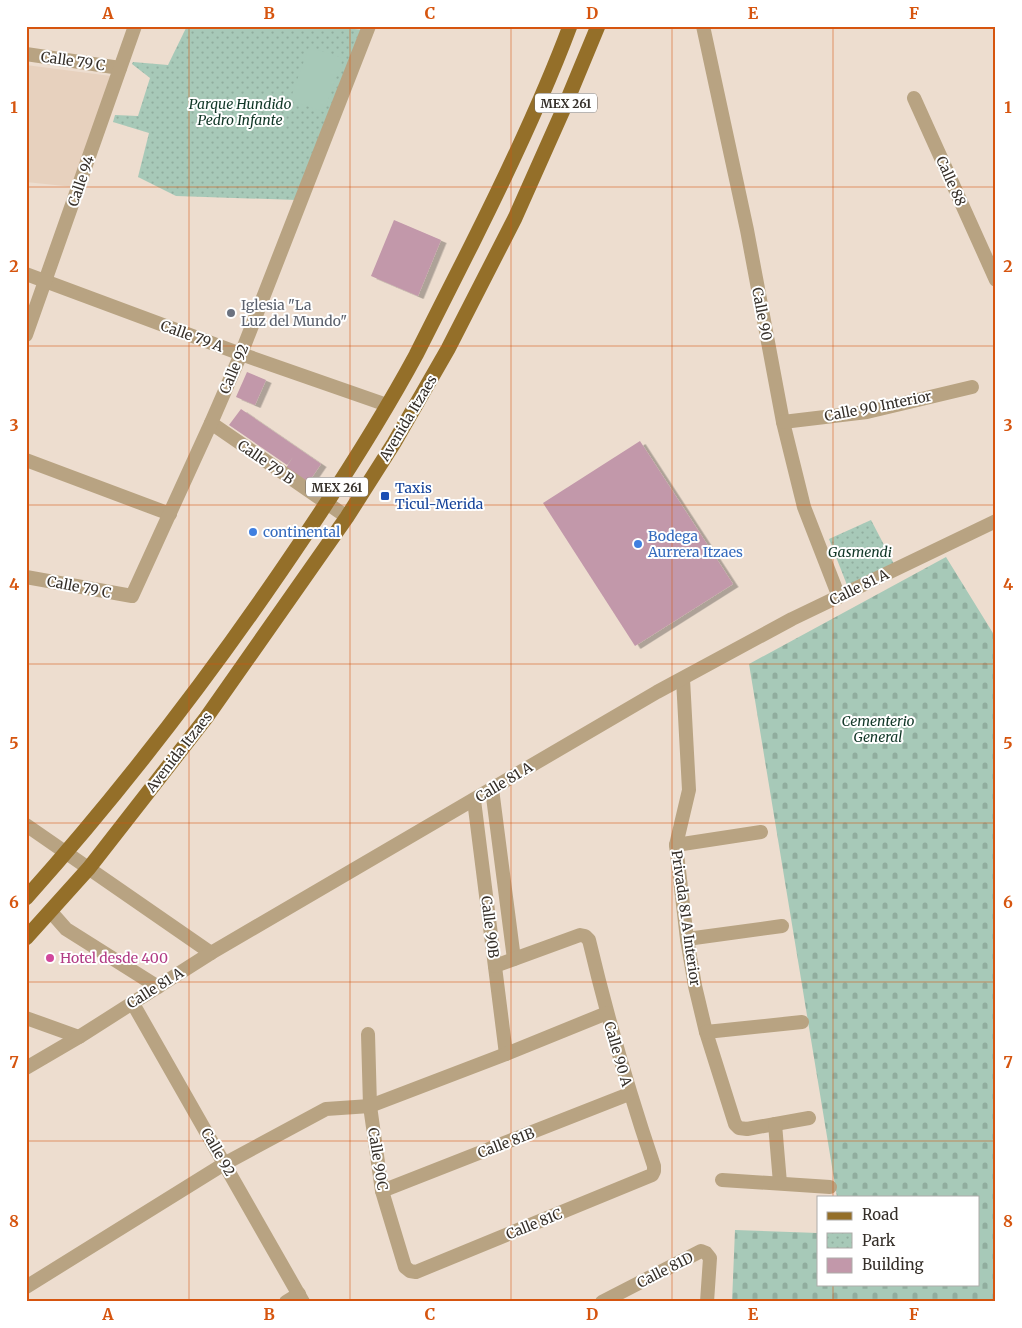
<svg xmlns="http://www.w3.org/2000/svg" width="1022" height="1328" font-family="Merriweather,serif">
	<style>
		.built { fill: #e7d1be }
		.cemetery { fill: url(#cemetery-stones) }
		.park { fill: url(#park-dots) }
		.pitch { fill: #a7c9b8 }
		.building { fill: #c298aa; filter: url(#shadow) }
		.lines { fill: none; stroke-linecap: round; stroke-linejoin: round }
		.minor { stroke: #b8a382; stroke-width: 14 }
		.major { stroke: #946f29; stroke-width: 15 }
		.grid { fill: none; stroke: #d6550f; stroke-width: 1; stroke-opacity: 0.55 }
		.worship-dot { fill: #6b7280; stroke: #fff; stroke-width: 2 }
		.transit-dot { fill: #1a4fb4; stroke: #fff; stroke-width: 2 }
		.shop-dot { fill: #3f7fe0; stroke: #fff; stroke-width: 2 }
		.hotel-dot { fill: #d1479c; stroke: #fff; stroke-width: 2 }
		.labels { text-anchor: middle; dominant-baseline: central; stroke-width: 4; stroke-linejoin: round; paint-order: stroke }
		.shield { fill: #fff; stroke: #726d69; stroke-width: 1 }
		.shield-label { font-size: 12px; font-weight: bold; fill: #352f29 }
		.street-label { font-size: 14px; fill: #352f29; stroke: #fff }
		.park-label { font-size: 14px; font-style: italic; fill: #113727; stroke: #fff }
		.worship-label { font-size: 14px; fill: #5b616d; stroke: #fff; text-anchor: start }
		.transit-label { font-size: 14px; fill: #164399; stroke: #fff; text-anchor: start }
		.shop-label { font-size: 14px; fill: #366cbe; stroke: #fff; text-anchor: start }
		.hotel-label { font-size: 14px; fill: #b23c85; stroke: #fff; text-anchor: start }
		.neatline { fill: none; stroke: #d6550f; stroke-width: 2 }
		.grid-label { font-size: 16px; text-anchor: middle; font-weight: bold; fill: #d6550f }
	</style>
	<defs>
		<pattern id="cemetery-stones" width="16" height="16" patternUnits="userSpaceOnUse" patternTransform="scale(1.25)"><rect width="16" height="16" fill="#a7c9b8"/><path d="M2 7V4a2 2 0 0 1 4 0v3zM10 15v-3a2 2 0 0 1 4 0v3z" fill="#90ad9e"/></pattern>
		<pattern id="park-dots" width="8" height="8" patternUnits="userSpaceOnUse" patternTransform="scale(1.25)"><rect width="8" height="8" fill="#a7c9b8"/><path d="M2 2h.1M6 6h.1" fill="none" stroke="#90ad9e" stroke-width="1.8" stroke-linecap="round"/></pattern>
		<filter id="shadow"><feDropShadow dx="5.5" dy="3" stdDeviation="0" flood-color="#0004"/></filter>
	</defs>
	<rect width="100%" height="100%" fill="#edddcf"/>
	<!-- built -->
	<polygon class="built" points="26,65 111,76 74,187 26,182"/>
	<!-- cemetery -->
	<polygon class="cemetery" points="946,557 996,638 996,1302 732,1302 735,1230 818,1233 818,1284 978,1284 978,1197 837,1197 749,664"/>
	<!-- park -->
	<g class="park">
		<polygon points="187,26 326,26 364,30 297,200 176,196 138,177 149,133 113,122 115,115 138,116 150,78 132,64 133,62 168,65"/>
		<polygon points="871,520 894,564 847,585 829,539"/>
	</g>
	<!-- pitch -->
	<polygon class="pitch" points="309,47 343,58 324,112 290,100"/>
	<!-- building -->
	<g class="building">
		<polygon points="394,220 441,240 418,296 371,276"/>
		<polygon points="247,372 266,380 255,405 236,397"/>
		<polygon points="241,409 321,464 308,483 286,468 293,457 287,465 229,425"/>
		<polygon points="640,441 733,584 635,646 543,503"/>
	</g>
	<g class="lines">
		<!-- minor -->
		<g class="minor">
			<polyline points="703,26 747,230 783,422 804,507 839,597"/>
			<polyline points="26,54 120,68"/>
			<polyline points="914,98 996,280"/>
			<polyline points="26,274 241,354 387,405"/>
			<polyline points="26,335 135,26"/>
			<polyline points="783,422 867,412 972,387"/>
			<polyline points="211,423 347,517"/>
			<polyline points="26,460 170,514"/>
			<polyline points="26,577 132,596 211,423 241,354 369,26"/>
			<polyline points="683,679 689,790 676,845 687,939 695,986 706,1032 735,1124 739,1128 747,1129 809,1118"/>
			<polyline points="492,789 514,959"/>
			<polyline points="474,800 506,1054"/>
			<polyline points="26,825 211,953"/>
			<polyline points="676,845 761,832"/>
			<polyline points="51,912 66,929 158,987"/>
			<polyline points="687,939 782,926"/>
			<polyline points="132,1002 303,1302"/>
			<polyline points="26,1018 79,1037"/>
			<polyline points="706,1032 802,1022"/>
			<path d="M368 1034 370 1106 382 1191 405 1267 410 1271 416 1272 652 1175 654 1171V1166C629 1092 607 1016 589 940L585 936 580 935 495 966"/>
			<polyline points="26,1068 79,1037 211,953 657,692 792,619 996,521"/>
			<polyline points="775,1124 780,1183"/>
			<polyline points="722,1180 830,1187"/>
			<polyline points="382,1191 629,1094"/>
			<polyline points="26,1287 224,1164 326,1109 370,1106 506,1054 607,1013"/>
			<polyline points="286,1302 299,1294"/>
			<polyline points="602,1302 701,1251 706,1253 710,1258 707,1302"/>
		</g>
		<!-- major -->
		<g class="major">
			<path d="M26 898C118 795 203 685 281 571 329 501 376 429 416 355 435 318 453 281 472 244 508 172 542 101 570 26"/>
			<polyline points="26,938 89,868 206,718 347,517 394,443 448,349 515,218 564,108 598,26"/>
		</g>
	</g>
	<!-- grid -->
	<path class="grid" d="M189 26V1302M350 26V1302M511 26V1302M672 26V1302M833 26V1197M26 187H996M26 346H996M26 505H996M26 664H996M26 823H996M26 982H996M26 1141H996M833 1284V1302"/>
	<!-- markers -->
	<circle class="worship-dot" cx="231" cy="313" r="5"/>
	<rect class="transit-dot" x="380" y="491" width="10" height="10" rx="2.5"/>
	<g class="shop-dot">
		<circle cx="253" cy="532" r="5"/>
		<circle cx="638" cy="544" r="5"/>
	</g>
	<circle class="hotel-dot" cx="50" cy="958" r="5"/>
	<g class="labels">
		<!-- shield labels -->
		<g class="shield">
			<rect x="535" y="93.5" width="62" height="19" rx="4"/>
			<rect x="306" y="477.5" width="62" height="19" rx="4"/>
		</g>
		<g class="shield-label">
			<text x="566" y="103">MEX 261</text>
			<text x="337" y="487">MEX 261</text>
		</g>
		<!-- street labels -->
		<g class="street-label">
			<text transform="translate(73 61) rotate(8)">Calle 79 C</text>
			<text transform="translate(81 181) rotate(-71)">Calle 94</text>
			<text transform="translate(951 181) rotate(66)">Calle 88</text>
			<text transform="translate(762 314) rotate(79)">Calle 90</text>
			<text transform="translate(192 336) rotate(20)">Calle 79 A</text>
			<text transform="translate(234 369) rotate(-67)">Calle 92</text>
			<text transform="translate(878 406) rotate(-11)">Calle 90 Interior</text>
			<text transform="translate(408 418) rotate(-59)">Avenida Itzaes</text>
			<text transform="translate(266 462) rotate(35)">Calle 79 B</text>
			<text transform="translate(79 587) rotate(11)">Calle 79 C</text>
			<text transform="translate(859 587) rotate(-26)">Calle 81 A</text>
			<text transform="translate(179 752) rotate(-52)">Avenida Itzaes</text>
			<text transform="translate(504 782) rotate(-31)">Calle 81 A</text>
			<text transform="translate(686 918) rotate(82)">Privada 81 A Interior</text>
			<text transform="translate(490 927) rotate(83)">Calle 90B</text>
			<text transform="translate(155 988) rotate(-32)">Calle 81 A</text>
			<text transform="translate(618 1054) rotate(74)">Calle 90 A</text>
			<text transform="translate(506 1143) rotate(-21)">Calle 81B</text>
			<text transform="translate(218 1152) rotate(60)">Calle 92</text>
			<text transform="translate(378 1159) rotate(81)">Calle 90C</text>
			<text transform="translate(534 1224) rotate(-22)">Calle 81C</text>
			<text transform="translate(665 1270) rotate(-27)">Calle 81D</text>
		</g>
		<!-- park labels -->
		<g class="park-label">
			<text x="240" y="104">Parque Hundido<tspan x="240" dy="16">Pedro Infante</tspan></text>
			<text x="860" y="552">Gasmendi</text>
			<text x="878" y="721">Cementerio<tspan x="878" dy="16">General</tspan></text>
		</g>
		<!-- worship labels -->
		<g class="worship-label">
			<text x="241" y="305">Iglesia "La<tspan x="241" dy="16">Luz del Mundo"</tspan></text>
		</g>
		<!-- transit labels -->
		<g class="transit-label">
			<text x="395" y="488">Taxis<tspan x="395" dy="16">Ticul-Merida</tspan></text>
		</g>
		<!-- shop labels -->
		<g class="shop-label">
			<text x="263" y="532">continental</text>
			<text x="648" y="536">Bodega<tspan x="648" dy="16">Aurrera Itzaes</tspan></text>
		</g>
		<!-- hotel labels -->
		<g class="hotel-label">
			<text x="60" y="958">Hotel desde 400</text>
		</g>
	</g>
	<!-- border -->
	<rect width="1022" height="1328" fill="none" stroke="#ffffff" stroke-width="55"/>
	<!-- legend -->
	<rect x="817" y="1196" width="162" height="90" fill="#ffffff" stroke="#aeaca9"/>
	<rect x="827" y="1212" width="25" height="8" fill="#946f29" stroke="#aeaca9"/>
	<text x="862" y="1220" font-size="15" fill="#352f29">Road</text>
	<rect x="827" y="1233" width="25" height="15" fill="url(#park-dots)" stroke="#aeaca9"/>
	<text x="862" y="1246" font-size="15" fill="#352f29">Park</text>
	<rect x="827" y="1258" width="25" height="15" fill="#c298aa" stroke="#aeaca9"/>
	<text x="862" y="1270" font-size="15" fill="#352f29">Building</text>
	<rect x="28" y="28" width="966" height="1272" class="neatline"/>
	<g class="grid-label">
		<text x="108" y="19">A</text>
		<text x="269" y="19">B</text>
		<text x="430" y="19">C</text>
		<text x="592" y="19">D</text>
		<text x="753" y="19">E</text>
		<text x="914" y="19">F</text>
		<text x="14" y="113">1</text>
		<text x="1008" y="113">1</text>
		<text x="14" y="272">2</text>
		<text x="1008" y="272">2</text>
		<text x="14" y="431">3</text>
		<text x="1008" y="431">3</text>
		<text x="14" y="590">4</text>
		<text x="1008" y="590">4</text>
		<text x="14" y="749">5</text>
		<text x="1008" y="749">5</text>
		<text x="14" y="908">6</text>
		<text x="1008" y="908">6</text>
		<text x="14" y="1068">7</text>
		<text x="1008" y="1068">7</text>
		<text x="14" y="1227">8</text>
		<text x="1008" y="1227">8</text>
		<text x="108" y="1320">A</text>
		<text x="269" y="1320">B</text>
		<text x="430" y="1320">C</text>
		<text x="592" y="1320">D</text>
		<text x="753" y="1320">E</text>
		<text x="914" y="1320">F</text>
	</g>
</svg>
